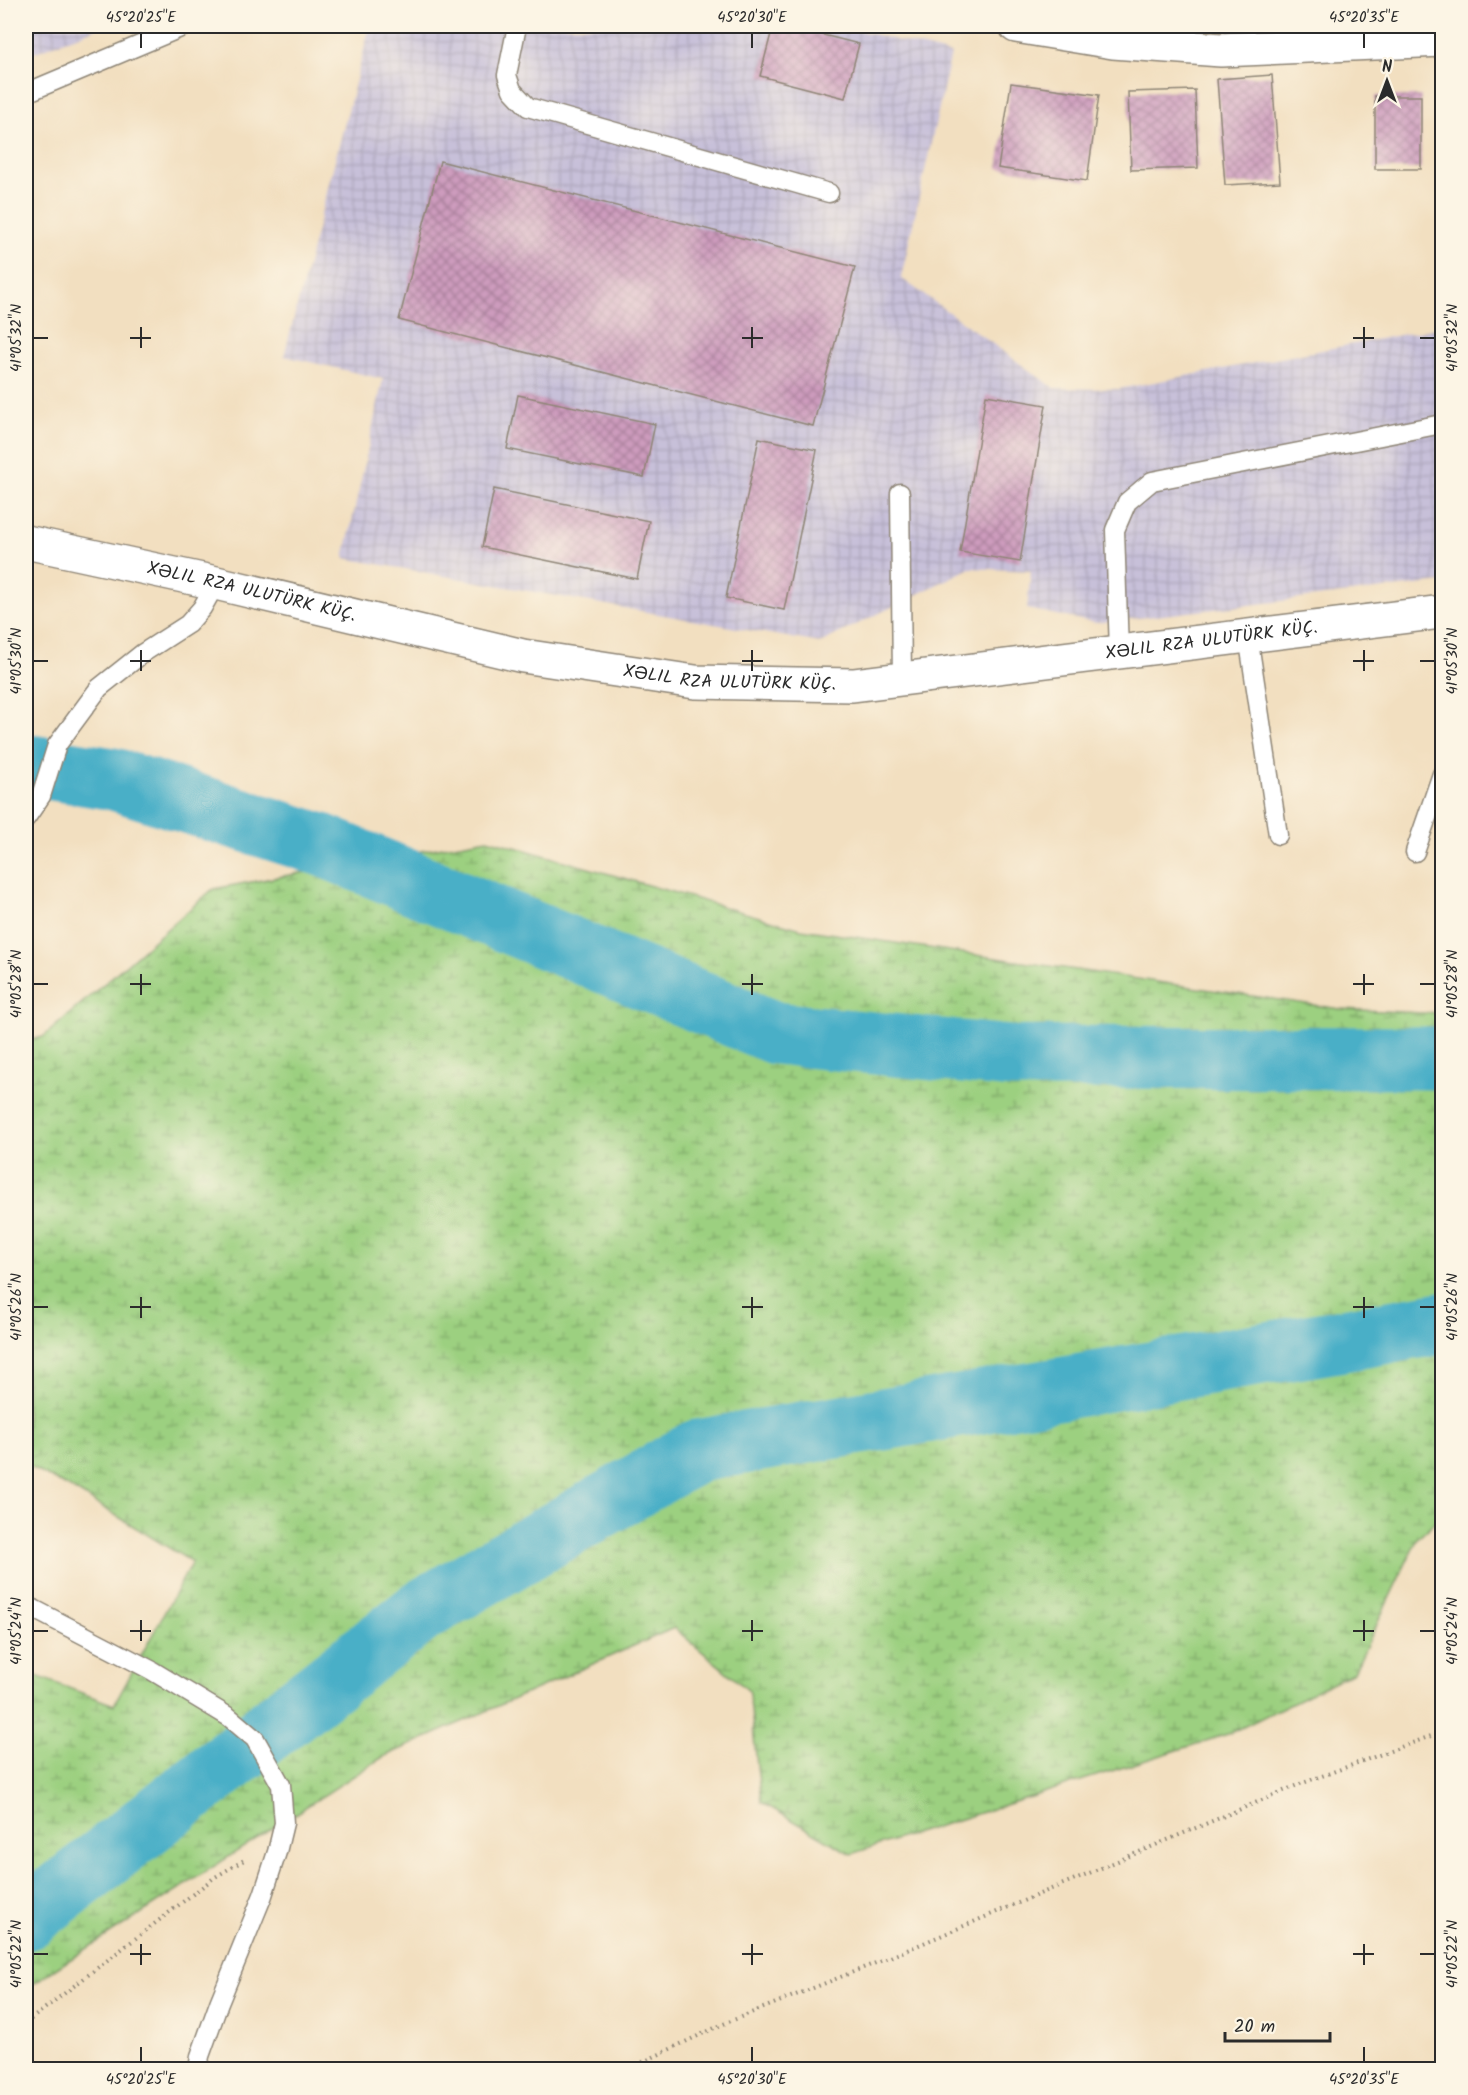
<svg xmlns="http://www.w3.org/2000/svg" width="1468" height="2095" font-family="Kalam,sans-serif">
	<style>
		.industrial { fill: url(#industrial-grid) }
		.wetland { fill: url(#wetland-marsh); stroke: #647e56; stroke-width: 1.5 }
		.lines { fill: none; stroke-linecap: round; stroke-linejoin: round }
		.river { stroke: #48afc7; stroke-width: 63 }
		.building { fill: url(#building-cross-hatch) }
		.lane-casing { stroke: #8e8576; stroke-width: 21 }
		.street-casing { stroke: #8e8576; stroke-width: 36 }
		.path { stroke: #8e8576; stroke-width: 4; stroke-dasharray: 1.5 4.5; stroke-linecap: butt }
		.lane { stroke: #fff; stroke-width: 18 }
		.street { stroke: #fff; stroke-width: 33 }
		.ticks { fill: none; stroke: #2b2b2b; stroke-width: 2 }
		.labels { text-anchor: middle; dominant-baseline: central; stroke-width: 4.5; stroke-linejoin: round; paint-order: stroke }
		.street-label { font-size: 18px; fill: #2b2b2b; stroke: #fcf5e5 }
		.neatline { fill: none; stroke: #2b2b2b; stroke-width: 2 }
		.ticks-label { font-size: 15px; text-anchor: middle; fill: #2b2b2b }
	</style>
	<defs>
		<pattern id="industrial-grid" width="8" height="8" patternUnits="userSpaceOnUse" patternTransform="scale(1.5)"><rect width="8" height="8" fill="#c7c0d9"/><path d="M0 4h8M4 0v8" fill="none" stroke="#aba5ba"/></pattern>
		<pattern id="wetland-marsh" width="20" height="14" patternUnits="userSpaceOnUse" patternTransform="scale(1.5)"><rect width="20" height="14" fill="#9cd080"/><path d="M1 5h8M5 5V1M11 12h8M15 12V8" fill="none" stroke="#7fa969"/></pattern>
		<pattern id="building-cross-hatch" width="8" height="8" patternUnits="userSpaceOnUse" patternTransform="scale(1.5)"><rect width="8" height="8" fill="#cd9bbd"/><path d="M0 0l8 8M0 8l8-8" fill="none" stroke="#a77f9a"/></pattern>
	</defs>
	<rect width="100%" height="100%" fill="#fcf5e5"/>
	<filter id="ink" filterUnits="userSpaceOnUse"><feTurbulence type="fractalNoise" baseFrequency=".0167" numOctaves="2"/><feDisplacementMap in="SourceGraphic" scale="12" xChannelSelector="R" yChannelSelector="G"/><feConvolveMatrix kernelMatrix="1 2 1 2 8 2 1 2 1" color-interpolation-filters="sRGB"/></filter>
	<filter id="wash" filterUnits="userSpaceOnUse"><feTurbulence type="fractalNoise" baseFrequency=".008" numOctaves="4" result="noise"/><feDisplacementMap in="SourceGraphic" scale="24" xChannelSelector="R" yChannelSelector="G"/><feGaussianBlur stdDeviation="1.35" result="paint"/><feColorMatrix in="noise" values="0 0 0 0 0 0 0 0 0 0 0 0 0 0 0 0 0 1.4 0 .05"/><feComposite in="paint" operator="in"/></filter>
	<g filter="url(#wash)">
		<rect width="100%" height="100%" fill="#f2dfc0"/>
		<!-- industrial -->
		<g class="industrial">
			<polygon points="26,26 102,26 26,56"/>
			<polygon points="370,26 841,26 951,54 901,278 1054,388 1118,389 1442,327 1442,582 1096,623 1027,609 1031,571 970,568 820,643 344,558 383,379 284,356"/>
		</g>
		<!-- wetland -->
		<polygon class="wetland" points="487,839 801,929 1340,1009 1442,1014 1442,1516 1418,1538 1354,1672 1231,1733 851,1854 761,1802 749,1691 674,1628 383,1757 26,1988 26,1672 114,1705 192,1562 76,1491 26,1465 26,1041 43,1037 213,889"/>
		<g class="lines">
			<!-- river -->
			<g class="river">
				<polyline points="26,765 114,779 322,845 775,1033 1011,1057 1442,1058"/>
				<polyline points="26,1919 423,1610 697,1451 1442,1323"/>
			</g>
		</g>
		<g id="blocks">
			<!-- building -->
			<g class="building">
				<polygon points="773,26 788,26 859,44 845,98 760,76"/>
				<polygon points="1272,75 1280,182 1225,185 1217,79"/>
				<polygon points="1011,83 1099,95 1087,181 998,168"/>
				<polygon points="1195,90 1198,168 1131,170 1128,92"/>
				<rect x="1375" y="96" width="46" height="73"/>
				<polygon points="440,161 855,267 813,426 399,320"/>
				<polygon points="518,395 655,424 644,477 507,449"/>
				<polygon points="986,395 1046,405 1020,562 960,552"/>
				<polygon points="759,438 817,450 784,610 726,598"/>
				<polygon points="494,489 649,521 637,579 482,547"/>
			</g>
		</g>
	</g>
	<g filter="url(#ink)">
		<use href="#blocks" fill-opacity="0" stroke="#8e8576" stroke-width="1.5"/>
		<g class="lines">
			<defs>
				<g id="lane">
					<polyline points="517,26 507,75 512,90 528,107 829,193"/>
					<polyline points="26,93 185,26"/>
					<polyline points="900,493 902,679"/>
					<polyline points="1248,636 1278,835"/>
					<polyline points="1119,652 1115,530 1127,502 1152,481 1442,424"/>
					<polyline points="26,818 41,796 57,745 99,688 143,653 188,624 202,608 216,583"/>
					<polyline points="1415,852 1442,774"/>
					<polyline points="26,1605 151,1670 229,1717 255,1739 281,1785 284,1823 277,1852 263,1895 219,2003 200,2056 198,2070"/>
				</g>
				<g id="street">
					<polyline points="1016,26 1113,42 1221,50 1442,40"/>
					<path id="s1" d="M26 542 216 583 523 656 695 682 853 685 1442 612"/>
				</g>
			</defs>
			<!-- lane casing -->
			<use href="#lane" class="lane-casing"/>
			<!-- street casing -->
			<use href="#street" class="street-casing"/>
			<!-- path -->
			<g class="path">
				<polyline points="26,2023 215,1877 246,1859"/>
				<polyline points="626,2070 721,2025 888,1958 1300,1784 1442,1732"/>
			</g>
			<!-- lane -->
			<use href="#lane" class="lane"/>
			<!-- street -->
			<use href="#street" class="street"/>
		</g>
	</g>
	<!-- ticks -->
	<path class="ticks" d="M141 33V48M752 33V48M1364 33V48M141 327V348M752 327V348M1364 327V348M33 338H48M130 338H151M742 338H763M1353 338H1374M1420 338H1435M141 650V671M752 650V671M1364 650V671M33 661H48M130 661H151M742 661H763M1353 661H1374M1420 661H1435M141 974V995M752 974V995M1364 974V995M33 984H48M130 984H151M742 984H763M1353 984H1374M1420 984H1435M141 1297V1318M752 1297V1318M1364 1297V1318M33 1307H48M130 1307H151M742 1307H763M1353 1307H1374M1420 1307H1435M141 1620V1641M752 1620V1641M1364 1620V1641M33 1631H48M130 1631H151M742 1631H763M1353 1631H1374M1420 1631H1435M141 1944V1965M752 1944V1965M1364 1944V1965M33 1954H48M130 1954H151M742 1954H763M1353 1954H1374M1420 1954H1435M141 2047V2062M752 2047V2062M1364 2047V2062"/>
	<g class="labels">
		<!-- street labels -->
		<g class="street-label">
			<text stroke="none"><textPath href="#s1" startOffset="231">XƏLIL RZA ULUTÜRK KÜÇ.</textPath></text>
			<text stroke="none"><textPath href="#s1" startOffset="1203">XƏLIL RZA ULUTÜRK KÜÇ.</textPath></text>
			<text stroke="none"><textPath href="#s1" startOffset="718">XƏLIL RZA ULUTÜRK KÜÇ.</textPath></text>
		</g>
	</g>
	<!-- margin -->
	<rect width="1468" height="2095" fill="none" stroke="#fcf5e5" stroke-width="66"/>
	<!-- north arrow -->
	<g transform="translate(1387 81)" stroke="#fcf5e5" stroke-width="4.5" paint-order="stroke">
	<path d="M0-4.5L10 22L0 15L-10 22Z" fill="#2b2b2b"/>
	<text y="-9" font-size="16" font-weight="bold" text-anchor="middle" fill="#2b2b2b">N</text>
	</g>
	<!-- scale -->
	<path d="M1225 2032v9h105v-9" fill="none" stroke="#2b2b2b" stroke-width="3"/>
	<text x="1234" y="2032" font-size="18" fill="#2b2b2b" stroke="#fcf5e5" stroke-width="4.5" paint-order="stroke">20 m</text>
	<rect x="33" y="33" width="1402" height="2029" class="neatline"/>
	<g class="ticks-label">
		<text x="141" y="22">45°20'25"E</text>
		<text x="752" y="22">45°20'30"E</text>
		<text x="1364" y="22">45°20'35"E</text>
		<text transform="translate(16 338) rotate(-90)" y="5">41°05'32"N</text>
		<text transform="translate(1452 338) rotate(-90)" y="5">41°05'32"N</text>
		<text transform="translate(16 661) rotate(-90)" y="5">41°05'30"N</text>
		<text transform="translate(1452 661) rotate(-90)" y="5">41°05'30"N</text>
		<text transform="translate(16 984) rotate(-90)" y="5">41°05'28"N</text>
		<text transform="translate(1452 984) rotate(-90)" y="5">41°05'28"N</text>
		<text transform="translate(16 1307) rotate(-90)" y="5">41°05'26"N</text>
		<text transform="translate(1452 1307) rotate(-90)" y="5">41°05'26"N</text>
		<text transform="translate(16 1631) rotate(-90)" y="5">41°05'24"N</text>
		<text transform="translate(1452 1631) rotate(-90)" y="5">41°05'24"N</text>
		<text transform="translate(16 1954) rotate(-90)" y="5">41°05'22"N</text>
		<text transform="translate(1452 1954) rotate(-90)" y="5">41°05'22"N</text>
		<text x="141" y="2084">45°20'25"E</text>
		<text x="752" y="2084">45°20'30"E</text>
		<text x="1364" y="2084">45°20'35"E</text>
	</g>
</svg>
